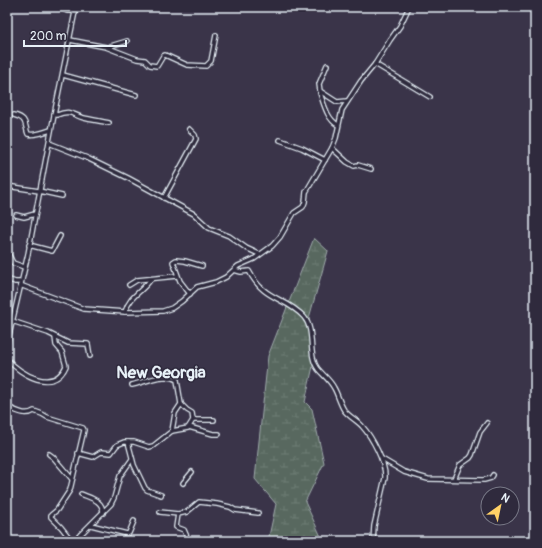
<svg xmlns="http://www.w3.org/2000/svg" width="542" height="548" font-family="Pangolin,sans-serif">
	<style>
		.wetland { fill: url(#wetland-marsh); stroke: #a0acac }
		.lines { fill: none; stroke-linecap: round; stroke-linejoin: round }
		.minor-casing { stroke: #e8f1f8; stroke-width: 6 }
		.minor { stroke: #2f2a3d; stroke-width: 3.5 }
		.labels { text-anchor: middle; dominant-baseline: central; stroke-width: 3; stroke-linejoin: round; paint-order: stroke }
		.district-label { font-size: 17px; font-weight: bold; fill: #e8f1f8; stroke: #2f2a3d }
	</style>
	<defs>
		<pattern id="wetland-marsh" width="20" height="14" patternUnits="userSpaceOnUse"><rect width="20" height="14" fill="#58685f"/><path d="M1 5h8M5 5V1M11 12h8M15 12V8" fill="none" stroke="#707e77"/></pattern>
	</defs>
	<rect width="100%" height="100%" fill="#3a3449"/>
	<filter id="ink" filterUnits="userSpaceOnUse"><feTurbulence type="fractalNoise" baseFrequency=".025" numOctaves="2"/><feDisplacementMap in="SourceGraphic" scale="8" xChannelSelector="R" yChannelSelector="G"/><feConvolveMatrix kernelMatrix="1 2 1 2 8 2 1 2 1" color-interpolation-filters="sRGB"/></filter>
	<g filter="url(#ink)">
		<!-- wetland -->
		<polygon class="wetland" points="314,238 328,251 309,318 311,344 315,357 305,402 312,409 324,463 305,502 323,541 268,541 276,504 255,479 268,356"/>
		<g class="lines">
			<defs>
				<g id="minor">
					<polyline points="60,7 67,11 76,11"/>
					<polyline points="70,40 106,47 137,59 145,60 150,65 157,66 163,56 165,55 187,65 206,66 211,61 216,35"/>
					<polyline points="107,47 127,41"/>
					<polyline points="375,64 430,97"/>
					<polyline points="327,65 319,84 320,91 337,102 347,101"/>
					<polyline points="63,75 136,95"/>
					<path d="M320 93C324 104 327 119 338 125"/>
					<path d="M54 114 57 115C71 109 72 115 84 118 92 120 101 121 109 123"/>
					<path d="M14 115C28 119 24 124 28 134 36 136 43 132 51 130"/>
					<polyline points="280,140 302,148 325,160"/>
					<polyline points="49,143 87,158 128,178 194,214 209,228 229,236 246,248 259,254"/>
					<polyline points="332,148 347,162 354,166 358,165 371,169"/>
					<polyline points="7,186 39,191 62,196"/>
					<polyline points="164,198 196,139 195,135 189,129"/>
					<polyline points="16,215 24,217 35,214"/>
					<polyline points="29,245 52,251 60,236"/>
					<polyline points="9,255 13,263 24,267"/>
					<path d="M234 270 241 272 249 271C264 301 286 297 304 317 316 331 307 355 318 369 324 376 330 380 334 388 338 395 340 404 344 410 349 417 357 420 362 426 372 437 386 463 385 478L374 526 373 541"/>
					<polyline points="7,279 15,282 21,282"/>
					<polyline points="20,285 84,309 125,312 163,311 172,308 182,301 197,287 216,282 226,277 238,266 254,259 272,246 280,237 294,213 303,207 305,202 306,192 332,148 336,138 342,110 361,81 375,64 390,40 400,26 409,7"/>
					<polyline points="129,285 137,280 177,276"/>
					<polyline points="190,294 180,281 173,262 176,260 185,261 202,266"/>
					<path d="M125 312C130 295 142 292 151 279"/>
					<polyline points="12,321 48,333 68,343 88,344 90,356"/>
					<polyline points="7,344 28,254 55,110 76,7"/>
					<path d="M7 359C21 375 54 394 66 366L62 352 56 345 55 337"/>
					<path d="M7 407C16 410 25 417 34 411L42 414 47 417 83 428 84 430 70 490 57 510 51 515V517L61 527 72 541"/>
					<polyline points="193,420 214,420"/>
					<polyline points="189,427 213,434 219,434"/>
					<polyline points="172,431 188,428 193,420 192,413 187,410 181,404"/>
					<polyline points="128,442 134,465 145,488 147,490 161,495"/>
					<path d="M78 453 93 457 101 452 111 453 117 445 124 442H134L149 447 153 446 172 431 175 413 181 404 177 380C165 372 145 382 132 385"/>
					<polyline points="49,454 53,457 72,479"/>
					<polyline points="382,459 404,472 428,479 484,480 491,478 493,475"/>
					<polyline points="454,479 460,465 470,458 472,455 480,432 487,423"/>
					<polyline points="183,483 192,472"/>
					<path d="M81 494C90 498 103 500 103 513"/>
					<polyline points="160,512 178,514"/>
					<polyline points="91,525 127,534 129,533 134,521"/>
					<polyline points="74,541 111,504 114,498 120,476 132,459"/>
					<polyline points="187,541 187,537 184,530 176,527 178,514 187,512 199,502 217,504 230,507 235,510 258,513"/>
				</g>
			</defs>
			<!-- minor casing -->
			<use href="#minor" class="minor-casing"/>
			<!-- minor -->
			<use href="#minor" class="minor"/>
		</g>
	</g>
	<g class="labels">
		<!-- district labels -->
		<g class="district-label">
			<text x="161" y="372">New Georgia</text>
		</g>
	</g>
	<!-- margin -->
	<rect width="542" height="548" fill="none" stroke="#2f2a3d" stroke-width="24"/>
	<rect x="12" y="12" width="518" height="524" fill="none" stroke="#e8f1f8" stroke-width="1.5" filter="url(#ink)"/>
	<!-- north arrow -->
	<g transform="translate(500 506) rotate(33)"><circle r="19" fill="#2f2a3d" stroke="#797a88"/>
	<path d="M0-3L7 15L0 10L-7 15Z" fill="#ffd166"/>
	<text y="-6" font-size="11" font-weight="bold" text-anchor="middle" fill="#e8f1f8">N</text>
	</g>
	<!-- scale -->
	<path d="M24 40v6h102v-6" fill="none" stroke="#e8f1f8" stroke-width="2"/>
	<text x="30" y="40" font-size="12" fill="#e8f1f8" stroke="#2f2a3d" stroke-width="3" paint-order="stroke">200 m</text>
</svg>
